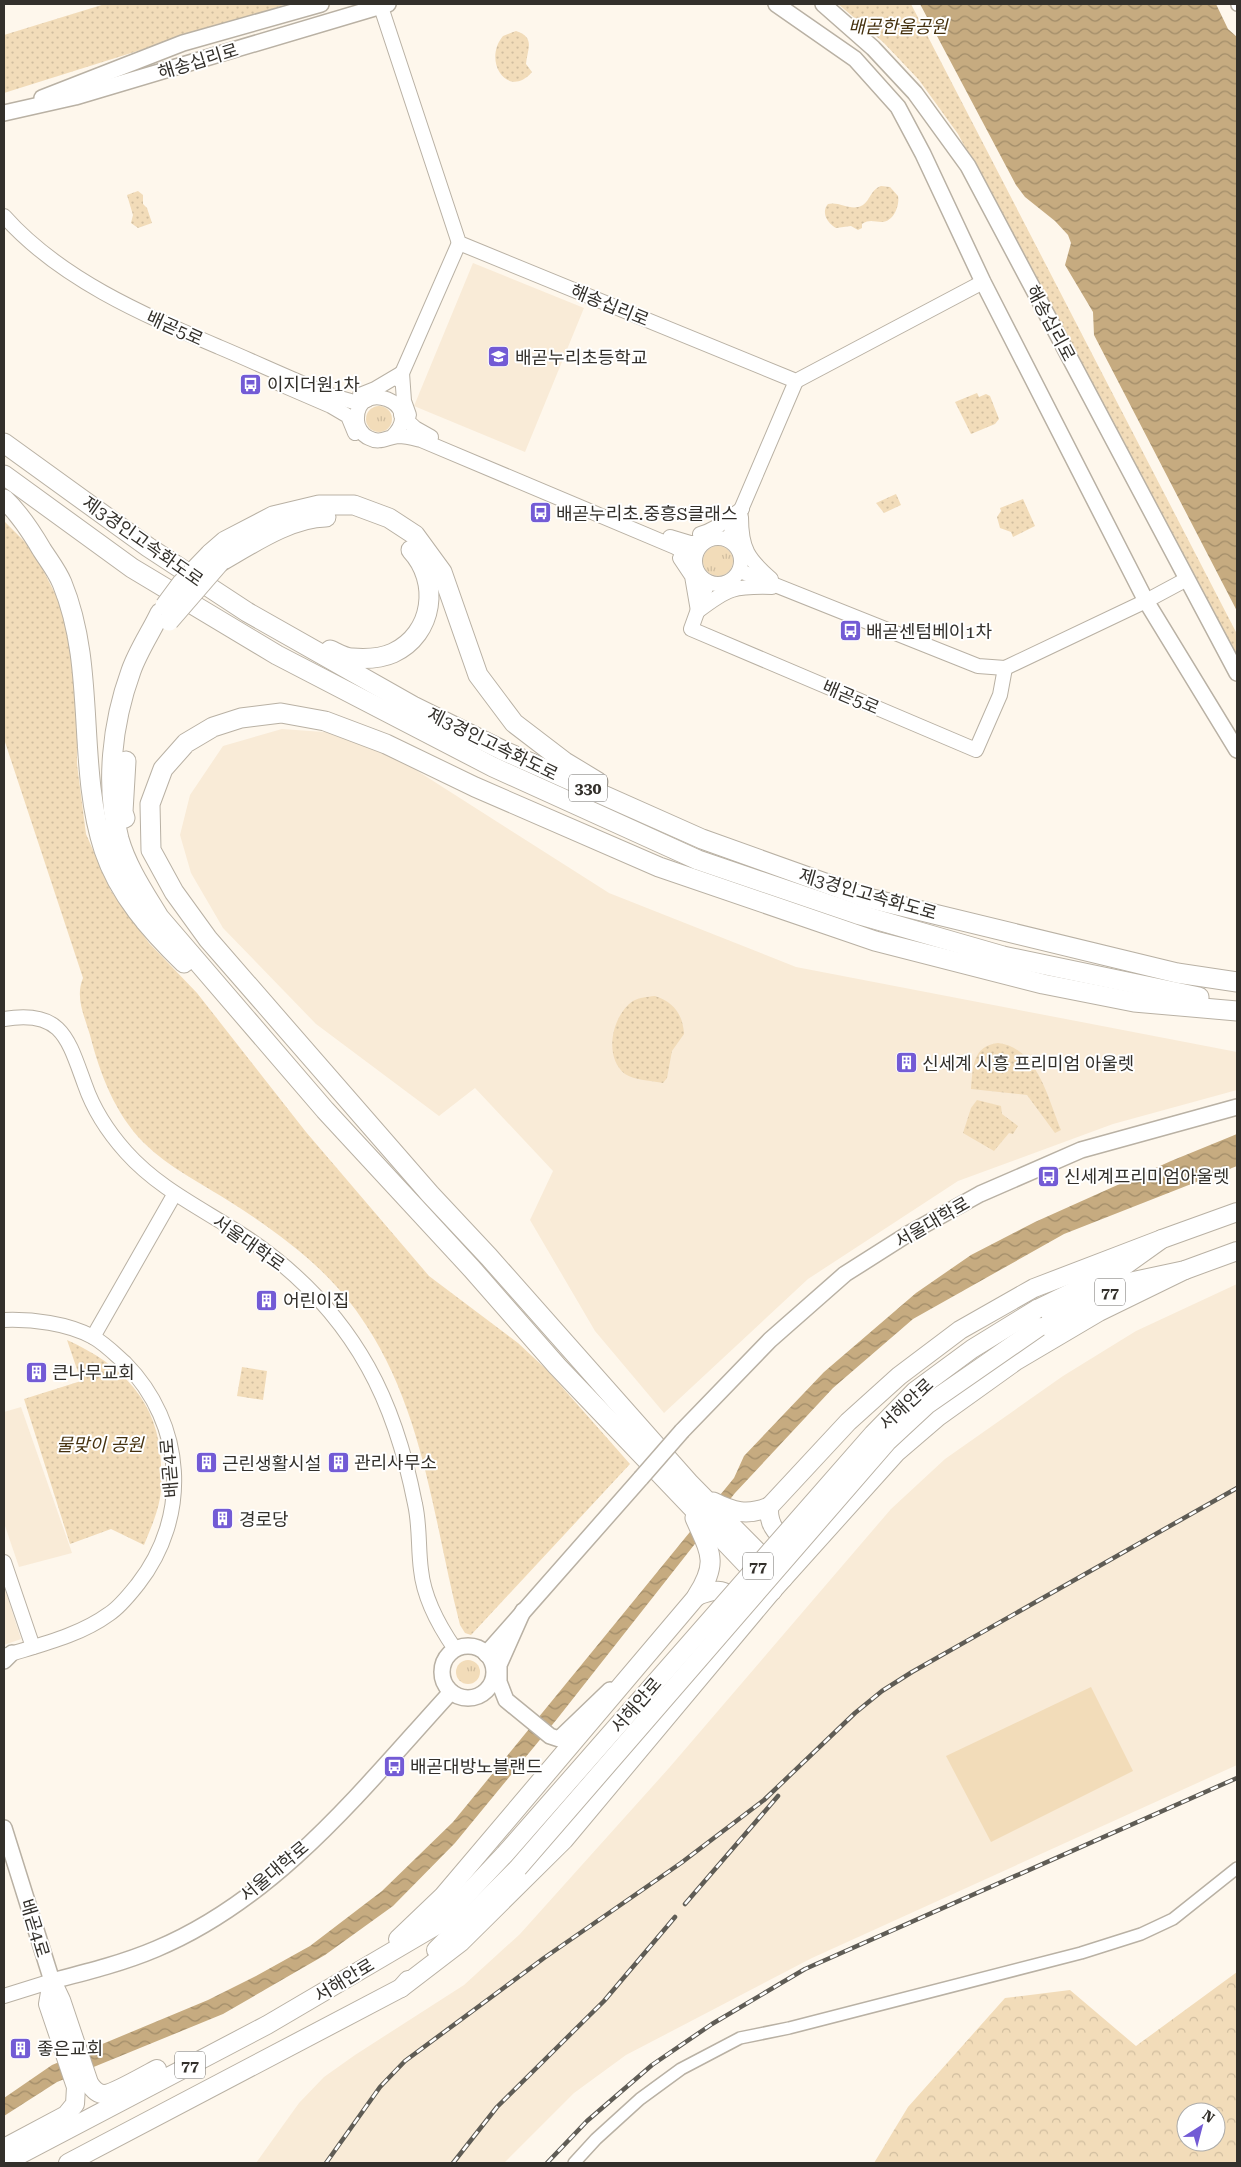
<svg xmlns="http://www.w3.org/2000/svg" width="1241" height="2167" font-family="'Roboto Serif','Noto Sans KR',serif">
	<style>
		.built { fill: #f9ebd7 }
		.grass { fill: url(#grass-tufts) }
		.forest { fill: url(#forest-crowns); fill-rule: evenodd }
		.park { fill: url(#park-dots) }
		.pitch { fill: #f2dcb9 }
		.water { fill: url(#water-waves) }
		.lines { fill: none; stroke-linecap: round; stroke-linejoin: round }
		.minor-casing { stroke: #b9b1a4; stroke-width: 14 }
		.tertiary-casing { stroke: #b9b1a4; stroke-width: 16 }
		.secondary-casing { stroke: #b9b1a4; stroke-width: 18 }
		.primary-casing { stroke: #b9b1a4; stroke-width: 20 }
		.trunk-casing { stroke: #b9b1a4; stroke-width: 21 }
		.minor { stroke: #fff; stroke-width: 11 }
		.tertiary { stroke: #fff; stroke-width: 14 }
		.secondary { stroke: #fff; stroke-width: 15 }
		.primary { stroke: #fff; stroke-width: 18 }
		.trunk { stroke: #fff; stroke-width: 19 }
		.rail-casing { stroke: #5f5c55; stroke-width: 4.5 }
		.rail { stroke: #fff; stroke-width: 2.5; stroke-dasharray: 8; stroke-linecap: butt }
		.secondary-bridge-casing { stroke: #b9b1a4; stroke-width: 18; stroke-linecap: butt }
		.primary-bridge-casing { stroke: #b9b1a4; stroke-width: 20; stroke-linecap: butt }
		.trunk-bridge-casing { stroke: #b9b1a4; stroke-width: 21; stroke-linecap: butt }
		.secondary-bridge { stroke: #fff; stroke-width: 15 }
		.primary-bridge { stroke: #fff; stroke-width: 18 }
		.trunk-bridge { stroke: #fff; stroke-width: 19 }
		.labels { text-anchor: middle; dominant-baseline: central; stroke-width: 4; stroke-linejoin: round; paint-order: stroke }
		.shield { fill: #fff; stroke: #706e6b; stroke-width: 1 }
		.shield-label { font-size: 16px; font-weight: bold; fill: #33302b }
		.park-label { font-size: 18px; font-style: italic; fill: #45310e; stroke: #fff }
		.street-label { font-size: 18px; fill: #33302b; stroke: #fff }
		.poi-label { font-size: 18px; fill: #33302b; stroke: #fff; text-anchor: start }
	</style>
	<defs>
		<pattern id="grass-tufts" width="24" height="20" patternUnits="userSpaceOnUse" patternTransform="scale(1.25)"><rect width="24" height="20" fill="#f2dcb9"/><path d="M3 7l-1-3M5 7V3M7 7l1-3M15 17l-1-3M17 17v-4M19 17l1-3" fill="none" stroke="#d0bd9f"/></pattern>
		<pattern id="forest-crowns" width="20" height="18" patternUnits="userSpaceOnUse" patternTransform="scale(1.25)"><rect width="20" height="18" fill="#f2dcb9"/><path d="M2 6a3 3 0 1 1 6 0M12 15a3 3 0 1 1 6 0" fill="none" stroke="#d0bd9f"/></pattern>
		<pattern id="park-dots" width="8" height="8" patternUnits="userSpaceOnUse" patternTransform="scale(1.25)"><rect width="8" height="8" fill="#f2dcb9"/><path d="M2 2h.1M6 6h.1" fill="none" stroke="#d0bd9f" stroke-width="1.8" stroke-linecap="round"/></pattern>
		<pattern id="water-waves" width="16" height="10" patternUnits="userSpaceOnUse" patternTransform="scale(1.25)"><rect width="16" height="10" fill="#c6ab80"/><path d="M0 5q4-4 8 0t8 0" fill="none" stroke="#a18c69"/></pattern>
	</defs>
	<rect width="100%" height="100%" fill="#fef7ec"/>
	<!-- built -->
	<g class="built">
		<polygon points="473,263 584,308 525,452 414,406"/>
		<polygon points="282,729 338,733 394,756 609,893 796,967 1237,1052 1237,1090 1113,1124 958,1181 808,1279 664,1413 595,1331 530,1220 553,1171 475,1088 439,1116 316,1024 223,928 191,873 180,835 190,795 223,746"/>
		<polygon points="1237,1284 1237,1765 812,1958 626,2055 574,2093 504,2163 256,2163 299,2103 324,2077 355,2055 464,1985 520,1934 669,1768 891,1509 945,1459 1063,1376 1136,1331"/>
		<polygon points="21,1407 72,1553 19,1567 4,1523 4,1412"/>
		<polygon points="4,1586 21,1639 4,1645"/>
	</g>
	<!-- grass -->
	<g class="grass">
		<circle cx="379" cy="419" r="13"/>
		<circle cx="718" cy="561" r="15"/>
		<circle cx="468" cy="1672" r="12"/>
	</g>
	<!-- forest -->
	<path class="forest" d="M1237 1972V2163H874L908 2107 1005 1998 1070 1990 1136 2046ZM1186 2112H1216V2142H1186Z"/>
	<!-- park -->
	<g class="park">
		<polygon points="105,4 287,4 4,93 4,35"/>
		<polygon points="838,4 911,4 1237,634 1237,661 958,134 919,80 883,42"/>
		<path d="M516 31C536 37 527 50 526 64L532 72C508 100 482 61 503 36Z"/>
		<path d="M881 186 890 187 898 196C900 206 893 222 882 222 874 222 870 219 862 224V228L858 230 851 226 836 228C827 223 821 212 828 204 839 201 850 211 861 206 870 202 870 190 881 186Z"/>
		<polygon points="138,191 143,195 143,204 147,208 152,223 138,228 131,223 133,215 127,195"/>
		<polygon points="977,393 979,397 986,394 990,396 999,419 995,424 971,434 955,402"/>
		<polygon points="896,494 901,505 884,513 876,503"/>
		<polygon points="1023,499 1035,526 1013,537 1011,532 1000,528 997,517 1001,511 1000,508"/>
		<path d="M4 521 25 542 39 562 70 623 77 696V764L86 834 111 891 149 943 197 993 306 1132 429 1276 518 1343 547 1370 630 1464 471 1635 465 1633 460 1625C434 1524 425 1415 366 1325 333 1273 284 1236 232 1203 203 1184 169 1168 144 1143 115 1114 100 1074 90 1035 84 1015 75 997 83 978L4 739Z"/>
		<path d="M655 996C674 1002 683 1015 684 1034L672 1051 667 1078 663 1083C652 1081 634 1080 625 1074 603 1057 612 1015 633 1001 640 997 647 997 655 996Z"/>
		<path d="M998 1043C1037 1047 1048 1099 1061 1130L1055 1133 1027 1095 971 1089C973 1068 972 1046 998 1043Z"/>
		<polygon points="977,1100 1001,1106 1002,1114 1018,1126 1013,1134 1009,1133 994,1151 963,1133 971,1108"/>
		<path d="M67 1340C122 1365 159 1401 161 1464 161 1475 162 1487 160 1498 157 1515 150 1530 144 1545L111 1529 70 1544 24 1399 81 1381Z"/>
		<polygon points="242,1367 267,1371 263,1400 237,1396"/>
	</g>
	<!-- pitch -->
	<polygon class="pitch" points="1091,1687 1133,1771 991,1842 946,1756"/>
	<!-- water -->
	<g class="water">
		<polygon points="920,4 1216,4 1228,29 1237,37 1237,611 1094,335 1093,312 1065,265 1071,243 1068,235 1055,221 1025,197 1016,185"/>
		<polygon points="1237,1134 1237,1166 1064,1234 913,1319 833,1388 735,1493 557,1719 455,1843 393,1906 325,1955 223,2014 57,2082 4,2116 4,2098 52,2065 208,2000 256,1976 310,1946 382,1891 453,1822 734,1478 744,1456 824,1372 916,1293 971,1255 1035,1222 1171,1161"/>
	</g>
	<g class="lines">
		<defs>
			<g id="minor">
				<polyline points="1237,4 1237,5"/>
				<polyline points="574,2163 596,2139 640,2099 681,2069 740,2038 789,2028 1081,1953 1141,1934 1173,1919 1237,1868"/>
			</g>
			<g id="tertiary">
				<polyline points="380,4 459,243 796,381 983,282"/>
				<path d="M4 216C60 279 142 314 219 347 257 363 295 381 333 396L354 402 367 400"/>
				<polyline points="399,380 459,243"/>
				<polyline points="280,384 331,406 348,416 355,433"/>
				<polyline points="360,395 375,389 402,373 404,401 409,415"/>
				<polyline points="401,415 415,428 431,437"/>
				<path d="M392 437C428 402 355 377 357 420 357 427 362 435 369 438 380 444 387 437 398 436 406 436 413 438 421 440L675 547 688 554 695 564"/>
				<path d="M741 517C741 549 748 559 771 579"/>
				<path d="M700 534C716 530 728 518 742 509"/>
				<polyline points="670,537 690,543 703,543"/>
				<circle cx="718" cy="561" r="23"/>
				<polyline points="728,540 796,381"/>
				<path d="M680 558 692 576 698 611C728 588 734 586 772 587"/>
				<polyline points="740,571 978,666 1005,668 1146,601 1187,579"/>
				<polyline points="708,582 691,629 976,750 1000,695 1005,668"/>
				<path d="M4 1019C62 1009 68 1039 85 1085 93 1108 109 1133 126 1152 160 1190 205 1210 247 1238 296 1271 339 1315 368 1367 391 1408 406 1458 415 1504 420 1526 418 1548 421 1570 424 1599 439 1626 455 1649"/>
				<path d="M4 1320C32 1319 67 1323 93 1337 104 1343 115 1354 125 1363 185 1424 191 1516 138 1584 130 1594 120 1607 109 1614 79 1636 39 1645 4 1656"/>
				<polyline points="93,1337 174,1195"/>
				<polyline points="4,1562 33,1647"/>
				<polyline points="4,1996 52,1981"/>
			</g>
			<g id="secondary">
				<polyline points="776,4 855,59 898,107 923,154 983,282 1146,601 1237,750"/>
				<polyline points="823,4 873,48 915,93 968,166 1237,673"/>
				<polyline points="42,98 183,43 321,4"/>
				<polyline points="4,113 75,97 388,4"/>
				<polyline points="682,1431 770,1340 845,1274 908,1234 980,1194 1081,1150 1237,1107"/>
				<polyline points="523,1611 499,1665 499,1682 506,1700 550,1736 559,1739 610,1690"/>
				<circle cx="468" cy="1672" r="26"/>
				<polyline points="486,1654 641,1478"/>
				<polyline points="4,1661 12,1653"/>
				<path d="M4 1828 52 1981C87 1972 123 1963 156 1949 278 1898 364 1787 451 1692"/>
			</g>
			<g id="primary">
				<polyline points="1037,1309 1120,1269 1162,1239 1237,1212"/>
				<polyline points="1039,1327 1129,1282 1185,1270 1237,1251"/>
				<path d="M797 1544C778 1537 768 1527 769 1507L848 1422 899 1376 960 1330 1034 1288 1162 1239"/>
				<path d="M398 1939 443 1896 697 1596C717 1588 727 1587 739 1607"/>
				<polyline points="436,1950 518,1868"/>
				<path d="M52 1981 61 2000 89 2083C92 2088 97 2094 104 2094 113 2094 147 2074 157 2069"/>
				<polyline points="401,1988 461,1942 564,1840 772,1591 896,1453 938,1417 1016,1361 1099,1312 1185,1270"/>
				<polyline points="4,2148 66,2115 75,2104 76,2087 48,2004 52,1981"/>
				<polyline points="4,2163 267,2025 439,1924 505,1854"/>
				<polyline points="68,2163 401,1988 408,1980"/>
			</g>
			<g id="trunk">
				<polyline points="4,443 148,547 247,612 413,706 502,750 702,839 864,897 1177,973 1237,982"/>
				<polyline points="4,475 132,568 277,655 493,767 698,860 857,914 1003,956 1199,997"/>
				<path d="M4 499C19 513 32 533 42 550 49 561 57 571 62 583 97 668 76 764 104 850 119 895 151 931 184 963"/>
				<polyline points="210,554 225,541 273,516 319,505 354,505 389,518 415,535 442,572 478,675 514,723 565,762 598,782"/>
				<path d="M220 562C250 545 291 517 326 517"/>
				<path d="M160 613C151 632 138 651 131 671 112 723 105 785 119 839 127 867 144 892 159 917L325 1110 472 1269 557 1366 772 1591"/>
				<path d="M330 650C337 653 345 658 352 658 365 659 382 658 393 653 434 634 440 581 411 550"/>
				<polyline points="125,818 123,812 126,761"/>
				<path d="M713 1502C733 1512 747 1516 769 1507"/>
				<path d="M695 1518C710 1552 719 1562 697 1596"/>
				<polyline points="783,1578 690,1484 489,1257 430,1194 208,939 174,892 151,850 150,804 163,769 186,743 213,727 241,718 281,713 325,721 386,744 475,787 659,867 875,941 1043,984 1134,1002 1237,1011"/>
			</g>
		</defs>
		<!-- minor casing -->
		<use href="#minor" class="minor-casing"/>
		<!-- tertiary casing -->
		<use href="#tertiary" class="tertiary-casing"/>
		<!-- secondary casing -->
		<use href="#secondary" class="secondary-casing"/>
		<!-- primary casing -->
		<use href="#primary" class="primary-casing"/>
		<!-- trunk casing -->
		<use href="#trunk" class="trunk-casing"/>
		<!-- minor -->
		<use href="#minor" class="minor"/>
		<!-- tertiary -->
		<use href="#tertiary" class="tertiary"/>
		<!-- secondary -->
		<use href="#secondary" class="secondary"/>
		<!-- primary -->
		<use href="#primary" class="primary"/>
		<!-- trunk -->
		<use href="#trunk" class="trunk"/>
		<defs>
			<g id="rail">
				<polyline points="685,1904 778,1796"/>
				<polyline points="326,2163 380,2087 405,2061 544,1958 681,1863 764,1800 855,1713 882,1691 912,1672 1237,1488"/>
				<polyline points="453,2163 497,2107 604,2001 675,1917"/>
				<polyline points="547,2163 587,2121 652,2065 712,2024 805,1969 1237,1778"/>
			</g>
		</defs>
		<!-- rail casing -->
		<use href="#rail" class="rail-casing"/>
		<!-- rail -->
		<use href="#rail" class="rail"/>
		<defs>
			<polyline id="secondary-bridge" points="641,1478 682,1431"/>
			<g id="primary-bridge">
				<polyline points="505,1854 873,1434 915,1391 972,1349 1037,1309"/>
				<polyline points="518,1868 887,1442 928,1404 1039,1327"/>
			</g>
			<g id="trunk-bridge">
				<polyline points="165,606 182,583 210,554"/>
				<polyline points="169,621 220,562"/>
			</g>
		</defs>
		<!-- secondary-bridge casing -->
		<use href="#secondary-bridge" class="secondary-bridge-casing"/>
		<!-- primary-bridge casing -->
		<use href="#primary-bridge" class="primary-bridge-casing"/>
		<!-- trunk-bridge casing -->
		<use href="#trunk-bridge" class="trunk-bridge-casing"/>
		<!-- secondary-bridge -->
		<use href="#secondary-bridge" class="secondary-bridge"/>
		<!-- primary-bridge -->
		<use href="#primary-bridge" class="primary-bridge"/>
		<!-- trunk-bridge -->
		<use href="#trunk-bridge" class="trunk-bridge"/>
	</g>
	<!-- icons -->
	<defs>
		<symbol id="school-square" viewBox="-11 -11 22 22"><rect x="-9" y="-9" width="18" height="18" rx="4" fill="#735bd5" stroke="#fff"/><path d="M0-5L7-2L0 1L-7-2ZM-4 1L0 2.5L4 1V4Q0 6-4 4Z" fill="#fff"/></symbol>
		<symbol id="bus-square" viewBox="-11 -11 22 22"><rect x="-9" y="-9" width="18" height="18" rx="4" fill="#735bd5" stroke="#fff"/><path d="M-5-6H5V4H4V6H2V4H-2V6H-4V4H-5ZM-3.5-4V0h7V-4ZM-3.5 1.2v1.5H-2V1.2ZM2 1.2v1.5H3.5V1.2Z" fill="#fff"/></symbol>
		<symbol id="building-square" viewBox="-11 -11 22 22"><rect x="-9" y="-9" width="18" height="18" rx="4" fill="#735bd5" stroke="#fff"/><path d="M-4-6H4V6H1V3H-1V6H-4ZM-2.5-4.3h1.7v1.8h-1.7ZM.8-4.3h1.7v1.8H.8ZM-2.5-1h1.7V.8h-1.7ZM.8-1h1.7V.8H.8Z" fill="#fff"/></symbol>
	</defs>
	<g fill-rule="evenodd">
		<use href="#school-square" x="486" y="344" width="25" height="25"/>
		<use href="#bus-square" x="238" y="372" width="25" height="25"/>
		<use href="#bus-square" x="528" y="500" width="25" height="25"/>
		<use href="#bus-square" x="838" y="618" width="25" height="25"/>
		<use href="#building-square" x="894" y="1050" width="25" height="25"/>
		<use href="#bus-square" x="1036" y="1164" width="25" height="25"/>
		<use href="#building-square" x="254" y="1288" width="25" height="25"/>
		<use href="#building-square" x="24" y="1360" width="25" height="25"/>
		<use href="#building-square" x="326" y="1450" width="25" height="25"/>
		<use href="#building-square" x="194" y="1450" width="25" height="25"/>
		<use href="#building-square" x="210" y="1506" width="25" height="25"/>
		<use href="#bus-square" x="382" y="1754" width="25" height="25"/>
		<use href="#building-square" x="8" y="2036" width="25" height="25"/>
	</g>
	<g class="labels">
		<!-- shield labels -->
		<g class="shield">
			<rect x="569" y="774.5" width="38" height="27" rx="4"/>
			<rect x="1095" y="1278.5" width="30" height="27" rx="4"/>
			<rect x="743" y="1552.5" width="30" height="27" rx="4"/>
			<rect x="175" y="2051.5" width="30" height="27" rx="4"/>
		</g>
		<g class="shield-label">
			<text x="588" y="788">330</text>
			<text x="1110" y="1292">77</text>
			<text x="758" y="1566">77</text>
			<text x="190" y="2065">77</text>
		</g>
		<!-- park labels -->
		<g class="park-label">
			<text x="898" y="26">배곧한울공원</text>
			<text x="100" y="1444">물맞이 공원</text>
		</g>
		<!-- street labels -->
		<g class="street-label">
			<text transform="translate(198 61) rotate(-17)">해송십리로</text>
			<text transform="translate(610 305) rotate(22)">해송십리로</text>
			<text transform="translate(1051 323) rotate(62)">해송십리로</text>
			<text transform="translate(175 328) rotate(24)">배곧5로</text>
			<text transform="translate(143 541) rotate(35)">제3경인고속화도로</text>
			<text transform="translate(851 697) rotate(23)">배곧5로</text>
			<text transform="translate(493 744) rotate(26)">제3경인고속화도로</text>
			<text transform="translate(868 894) rotate(16)">제3경인고속화도로</text>
			<text transform="translate(932 1222) rotate(-30)">서울대학로</text>
			<text transform="translate(249 1243) rotate(35)">서울대학로</text>
			<text transform="translate(906 1404) rotate(-43)">서해안로</text>
			<text transform="translate(169 1468) rotate(-95)">배곧4로</text>
			<text transform="translate(636 1705) rotate(-49)">서해안로</text>
			<text transform="translate(274 1871) rotate(-40)">서울대학로</text>
			<text transform="translate(35 1928) rotate(73)">배곧4로</text>
			<text transform="translate(344 1980) rotate(-31)">서해안로</text>
		</g>
		<!-- poi labels -->
		<g class="poi-label">
			<text x="515" y="357">배곧누리초등학교</text>
			<text x="267" y="384">이지더원1차</text>
			<text x="556" y="513">배곧누리초.중흥S클래스</text>
			<text x="866" y="631">배곧센텀베이1차</text>
			<text x="922" y="1063">신세계 시흥 프리미엄 아울렛</text>
			<text x="1064" y="1176">신세계프리미엄아울렛</text>
			<text x="283" y="1300">어린이집</text>
			<text x="52" y="1372">큰나무교회</text>
			<text x="354" y="1462">관리사무소</text>
			<text x="222" y="1463">근린생활시설</text>
			<text x="239" y="1519">경로당</text>
			<text x="410" y="1766">배곧대방노블랜드</text>
			<text x="37" y="2048">좋은교회</text>
		</g>
	</g>
	<!-- border -->
	<rect width="1241" height="2167" fill="none" stroke="#33302b" stroke-width="10"/>
	<!-- north arrow -->
	<g transform="translate(1201 2127) rotate(36)"><circle r="24" fill="#ffffff" stroke="#adacaa"/>
	<path d="M0-4L9 19L0 12L-9 19Z" fill="#735bd5"/>
	<text y="-8" font-size="14" font-weight="bold" text-anchor="middle" fill="#33302b">N</text>
	</g>
</svg>
